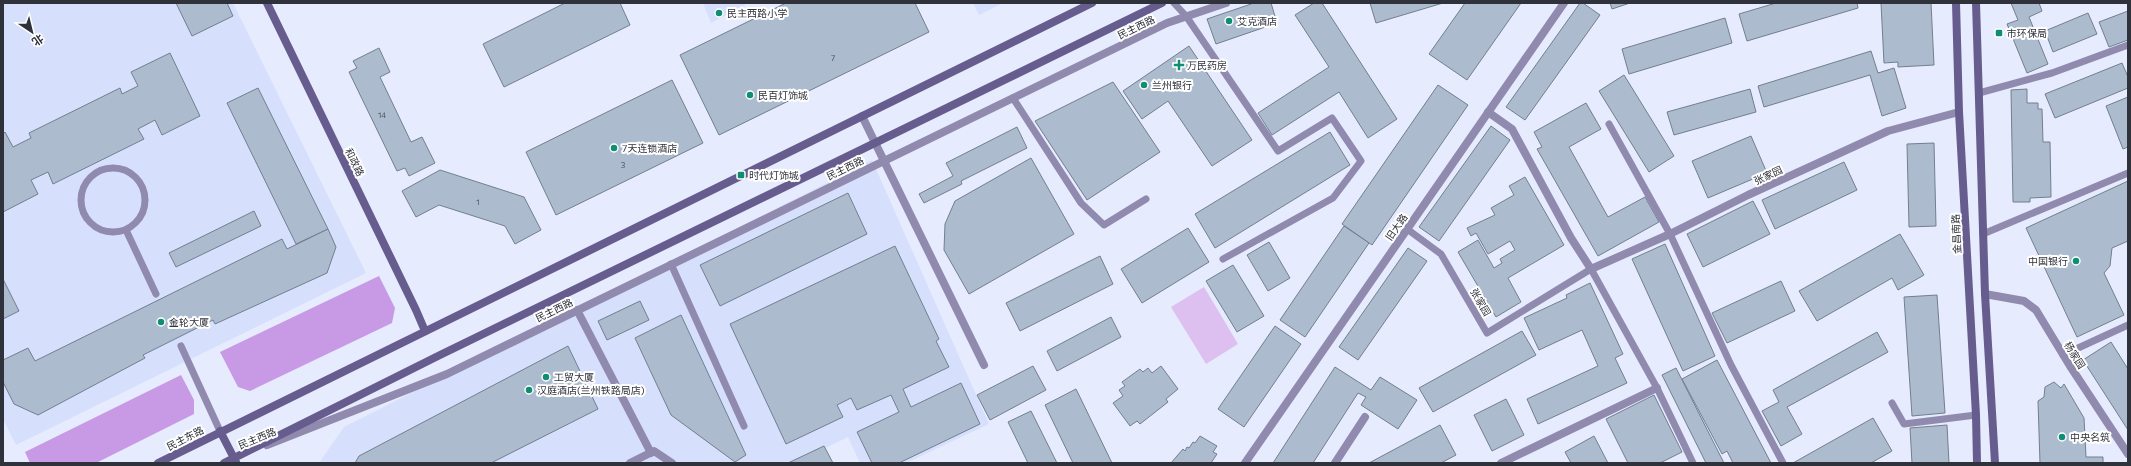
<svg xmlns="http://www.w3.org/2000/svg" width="2131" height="466" font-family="Commissioner,'Noto Sans SC',sans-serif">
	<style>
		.built { fill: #d6dffc }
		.green { fill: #ddc0f0 }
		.forest { fill: #c899e4 }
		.building { fill: #acbcce; stroke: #717f90 }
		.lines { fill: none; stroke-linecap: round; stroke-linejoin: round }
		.lane { stroke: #908aae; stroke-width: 7 }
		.street { stroke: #908aae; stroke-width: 8 }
		.secondary { stroke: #665c8e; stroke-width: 8 }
		.poi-dot { fill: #108e74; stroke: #fff; stroke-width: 1.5 }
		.labels { text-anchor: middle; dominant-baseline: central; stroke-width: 4; stroke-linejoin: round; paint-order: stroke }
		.number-label { font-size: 8px; fill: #4f5460 }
		.poi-label { font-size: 10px; fill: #30323b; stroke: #fff; text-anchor: start }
		.street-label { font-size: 10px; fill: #30323b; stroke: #fff }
	</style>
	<rect width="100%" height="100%" fill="#e6ebfd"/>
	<!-- built -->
	<g class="built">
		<polygon points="3,3 233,3 366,273 16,445 3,419"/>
		<polygon points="703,3 748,3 711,23"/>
		<polygon points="973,3 1003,3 979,15"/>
		<polygon points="872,160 989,424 906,463 860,463 848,437 794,463 319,463 344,427"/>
	</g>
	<!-- green -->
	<polygon class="green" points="1204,287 1238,344 1206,364 1171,307"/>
	<!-- forest -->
	<g class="forest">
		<polygon points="379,276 395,308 392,323 250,391 238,387 220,352"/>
		<polygon points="181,375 194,400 194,414 96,463 30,463 25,452"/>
	</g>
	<!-- building -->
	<g class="building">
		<polygon points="176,3 227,3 233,16 192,36"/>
		<polygon points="565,3 620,3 630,25 504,87 483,44"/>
		<polygon points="786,3 915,3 929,32 719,135 680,55"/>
		<polygon points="1254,3 1271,3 1277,23 1216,44 1207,19"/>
		<polygon points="1314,3 1322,3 1397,119 1368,138 1339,92 1272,135 1258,113 1329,67 1295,15"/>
		<polygon points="1370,3 1443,3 1376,23"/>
		<polygon points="1465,3 1521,3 1467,80 1429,54"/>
		<polygon points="1580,3 1583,3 1600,15 1525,120 1506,107"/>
		<polygon points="1610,3 1630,3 1612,9"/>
		<polygon points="1776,3 1857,3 1858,8 1747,41 1739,14"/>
		<polygon points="1881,3 1931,3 1934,65 1898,67 1898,62 1884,63"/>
		<polygon points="2011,3 2039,3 2042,11 2029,17 2048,64 2027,73 2007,24 2018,20"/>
		<polygon points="2128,11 2128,40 2109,47 2099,22"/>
		<polygon points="2088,13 2097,34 2053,52 2045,31"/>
		<polygon points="1725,18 1732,43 1629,74 1622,49"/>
		<polygon points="1189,46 1252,140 1212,166 1168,101 1142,119 1123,91"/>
		<polygon points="379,48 390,72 380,77 411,142 422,137 435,163 409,176 405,168 397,171 349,72 357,68 353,61"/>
		<polygon points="1871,51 1878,73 1894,68 1906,108 1882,116 1870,75 1764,107 1758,86"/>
		<polygon points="170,53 200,116 162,135 155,120 138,129 144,139 53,184 48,172 31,180 38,194 3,212 3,134 5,132 13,147 31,138 29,133 120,88 122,94 138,86 131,72"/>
		<polygon points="2122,63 2128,77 2128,88 2055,118 2045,94"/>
		<polygon points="1624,75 1674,156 1649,172 1599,91"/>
		<polygon points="672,80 703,143 556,215 526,152"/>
		<polygon points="1113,82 1160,152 1087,200 1035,121"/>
		<polygon points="1438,85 1468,105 1372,245 1342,224"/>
		<polygon points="258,88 328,229 296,244 227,103"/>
		<polygon points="1750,89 1756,112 1674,135 1667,112"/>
		<polygon points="2027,89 2027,103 2038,103 2038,109 2042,109 2043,142 2050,142 2051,197 2030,198 2030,202 2013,202 2011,90"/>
		<polygon points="2128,97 2128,147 2123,149 2106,106"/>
		<polygon points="1586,103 1601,129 1569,147 1608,217 1645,197 1659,222 1598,256 1537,149 1542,147 1534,132"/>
		<polygon points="1491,126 1510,140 1439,241 1419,227"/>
		<polygon points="1017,127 1027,148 961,181 962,184 924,203 919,194 953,176 946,163"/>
		<polygon points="1330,132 1350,165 1215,248 1195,214"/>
		<polygon points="1751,136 1767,173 1708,198 1692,161"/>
		<polygon points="1934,143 1936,226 1909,227 1907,144"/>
		<polygon points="1031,158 1074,234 969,294 944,250 945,224 955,201"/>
		<polygon points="1844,162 1857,190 1775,229 1762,200"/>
		<polygon points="440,170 524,197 541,230 515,244 505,226 439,205 416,217 402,191"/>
		<polygon points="1525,177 1564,245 1508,278 1521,302 1496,317 1458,252 1478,240 1494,268 1502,263 1500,259 1515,250 1510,241 1488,254 1476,233 1471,236 1467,228 1495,215 1491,208 1514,195 1509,186"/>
		<polygon points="2128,181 2128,241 2112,248 2110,266 2104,273 2124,315 2077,337 2026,228"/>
		<polygon points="848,193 867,234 720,306 700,265"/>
		<polygon points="1753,201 1770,234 1703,267 1687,234"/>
		<polygon points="254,211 261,226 176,267 169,253"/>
		<polygon points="1344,226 1369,243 1305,337 1280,320"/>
		<polygon points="1188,228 1209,262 1142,303 1121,269"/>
		<polygon points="328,229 336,247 327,273 215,324 213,320 143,355 145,358 38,415 14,404 3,382 3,360 28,348 35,361 282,239 287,249"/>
		<polygon points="1900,234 1924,275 1898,290 1892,278 1817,321 1799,291"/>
		<polygon points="1269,242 1290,278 1268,291 1247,255"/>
		<polygon points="1665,244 1715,356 1683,371 1632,259"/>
		<polygon points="895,246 939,339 936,341 949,367 903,389 911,407 961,383 980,424 899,463 872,463 857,432 899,412 891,395 857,410 851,398 837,405 843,417 786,444 730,324"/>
		<polygon points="1408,248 1427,261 1358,360 1339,347"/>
		<polygon points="1100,256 1113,284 1020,331 1006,303"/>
		<polygon points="1233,265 1264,316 1237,332 1206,281"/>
		<polygon points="3,279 19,311 3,319"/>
		<polygon points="1781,281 1795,311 1727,343 1712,313"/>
		<polygon points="1590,283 1623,354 1615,358 1627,383 1538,424 1527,399 1598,366 1582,330 1539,350 1524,318 1567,298 1566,295"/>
		<polygon points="1937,295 1945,413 1912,416 1904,297"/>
		<polygon points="640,301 649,320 607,340 598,321"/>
		<polygon points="681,315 746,455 735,462 671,415 635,338"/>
		<polygon points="1111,317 1121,337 1057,371 1047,351"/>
		<polygon points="1275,326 1301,344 1244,427 1218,409"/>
		<polygon points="1522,331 1536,355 1433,412 1419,388"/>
		<polygon points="1877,332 1888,352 1787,407 1802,434 1781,446 1762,411 1779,402 1773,390"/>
		<polygon points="2111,342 2128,369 2128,430 2083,360"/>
		<polygon points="568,346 598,409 491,463 355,463 359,456"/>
		<polygon points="1717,360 1771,463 1733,463 1727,451 1722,454 1682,379"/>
		<polygon points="1033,366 1046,390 990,420 977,395"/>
		<polygon points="1161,366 1178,389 1166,399 1168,402 1140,424 1137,421 1130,426 1113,403 1123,396 1119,390 1125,386 1122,382 1140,369 1143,372 1148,368 1152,373"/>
		<polygon points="1335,367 1371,390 1380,377 1417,400 1398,429 1361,405 1366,397 1358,393 1313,463 1273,463"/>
		<polygon points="1676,368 1724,463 1706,463 1662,375"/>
		<polygon points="2054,382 2061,388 2064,384 2084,418 2086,457 2103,457 2103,463 2040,463 2038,401 2044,397 2045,387"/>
		<polygon points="1076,389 1112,463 1073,463 1045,405"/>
		<polygon points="1654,395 1682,452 1660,463 1628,463 1606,419"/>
		<polygon points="1506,399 1524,435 1492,451 1474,415"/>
		<polygon points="1031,411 1057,463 1028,463 1008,422"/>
		<polygon points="1873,418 1892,451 1871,463 1793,463"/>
		<polygon points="1440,425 1456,455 1441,463 1369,463"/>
		<polygon points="1947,425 1949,463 1912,463 1910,428"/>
		<polygon points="1200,436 1217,446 1213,452 1217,454 1211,463 1171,463 1183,449 1185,451 1187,447 1189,448 1193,442 1195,443"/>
		<polygon points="1594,436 1608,463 1571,463 1565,452"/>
		<polygon points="824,446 833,463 788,463"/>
	</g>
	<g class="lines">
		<!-- lane -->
		<g class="lane">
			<polyline points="1174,3 1186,16 1278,151 1332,118 1361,161 1333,198 1223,259"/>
			<polyline points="1979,93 2052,73 2128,45"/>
			<polyline points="1013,98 1081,203 1104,225 1146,199"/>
			<polyline points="1609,124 1670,234 1731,365 1783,463"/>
			<circle cx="113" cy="200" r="32"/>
			<polyline points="1407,229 1441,254 1487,333 1591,269 1657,388 1693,463"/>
			<polyline points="126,230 156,294"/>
			<polyline points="1983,234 2128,173"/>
			<polyline points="671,264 744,426"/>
			<polyline points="181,346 220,431"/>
			<polyline points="2063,355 2128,325"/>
			<polyline points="1892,403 1904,424 1976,415"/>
		</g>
		<!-- street -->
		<g class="street">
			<polyline points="1488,112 1512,129 1571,238 1591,269 1670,234 1748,195 1888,131 1959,112"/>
			<polyline points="862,116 984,365"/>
			<polyline points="1985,294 2024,301 2036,310 2070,366 2128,454"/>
			<polyline points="577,310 651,453"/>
			<polyline points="267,445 447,374 1167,23 1226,3"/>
			<polyline points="630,463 654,451 672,463"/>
			<polyline points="1245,463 1564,3"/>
			<polyline points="1335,463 1365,417"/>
			<polyline points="1501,463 1657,388"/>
		</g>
		<!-- secondary -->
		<g class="secondary">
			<polyline points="267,3 416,310 425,331"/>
			<polyline points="1956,3 1959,112 1976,415 1977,463"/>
			<polyline points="1976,3 1985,294 1995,463"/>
			<polyline points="220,431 236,462"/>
			<polyline points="158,463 1092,3"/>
			<polyline points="224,463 438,356 1162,3"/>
		</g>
	</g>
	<!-- markers -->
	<g class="poi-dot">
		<circle cx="719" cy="13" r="4"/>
		<circle cx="1229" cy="21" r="4"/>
		<rect x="1995" y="29" width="8" height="8" rx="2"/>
		<path d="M1177 59h4v4h4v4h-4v4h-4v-4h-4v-4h4z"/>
		<circle cx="1144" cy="85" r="4"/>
		<circle cx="750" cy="95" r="4"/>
		<circle cx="614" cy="148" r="4"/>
		<rect x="737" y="171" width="8" height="8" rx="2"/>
		<circle cx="2076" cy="261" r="4"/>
		<circle cx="161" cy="322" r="4"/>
		<circle cx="546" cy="377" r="4"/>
		<circle cx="529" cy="390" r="4"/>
		<circle cx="2062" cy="437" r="4"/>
	</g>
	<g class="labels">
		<!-- number labels -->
		<g class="number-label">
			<text x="833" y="58">7</text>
			<text x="382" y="115">14</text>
			<text x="623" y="165">3</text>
			<text x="478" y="202">1</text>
		</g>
		<!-- poi labels -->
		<g class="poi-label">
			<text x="727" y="13">民主西路小学</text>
			<text x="1237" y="21">艾克酒店</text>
			<text x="2007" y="33">市环保局</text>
			<text x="1187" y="65">万民药房</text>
			<text x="1152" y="85">兰州银行</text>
			<text x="758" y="95">民百灯饰城</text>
			<text x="622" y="148">7天连锁酒店</text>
			<text x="749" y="175">时代灯饰城</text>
			<text x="2068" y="261" text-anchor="end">中国银行</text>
			<text x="169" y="322">金轮大厦</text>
			<text x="554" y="377">工贸大厦</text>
			<text x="537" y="390">汉庭酒店(兰州铁路局店)</text>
			<text x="2070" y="437">中央名筑</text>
		</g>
		<!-- street labels -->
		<g class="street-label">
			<text transform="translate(1136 27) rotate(-26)">民主西路</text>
			<text transform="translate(355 162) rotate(64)">和政路</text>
			<text transform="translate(845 168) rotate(-26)">民主西路</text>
			<text transform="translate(1768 175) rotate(-25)">张家园</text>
			<text transform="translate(1396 227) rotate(-55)">旧大路</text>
			<text transform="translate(1956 234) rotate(-93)">金昌南路</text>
			<text transform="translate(1481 302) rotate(60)">张家园</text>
			<text transform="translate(554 310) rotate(-26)">民主西路</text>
			<text transform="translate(2075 355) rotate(58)">杨家园</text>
			<text transform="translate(185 438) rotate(-27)">民主东路</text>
			<text transform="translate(257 438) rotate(-22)">民主西路</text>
		</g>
	</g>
	<!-- border -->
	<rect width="2131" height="466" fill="none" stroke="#30323b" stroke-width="8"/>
	<!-- north arrow -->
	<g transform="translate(32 32) rotate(145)" stroke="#ffffff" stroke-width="3" paint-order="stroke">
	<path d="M0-3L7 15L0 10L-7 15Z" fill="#30323b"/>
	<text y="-6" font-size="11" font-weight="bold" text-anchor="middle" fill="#30323b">北</text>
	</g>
</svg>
